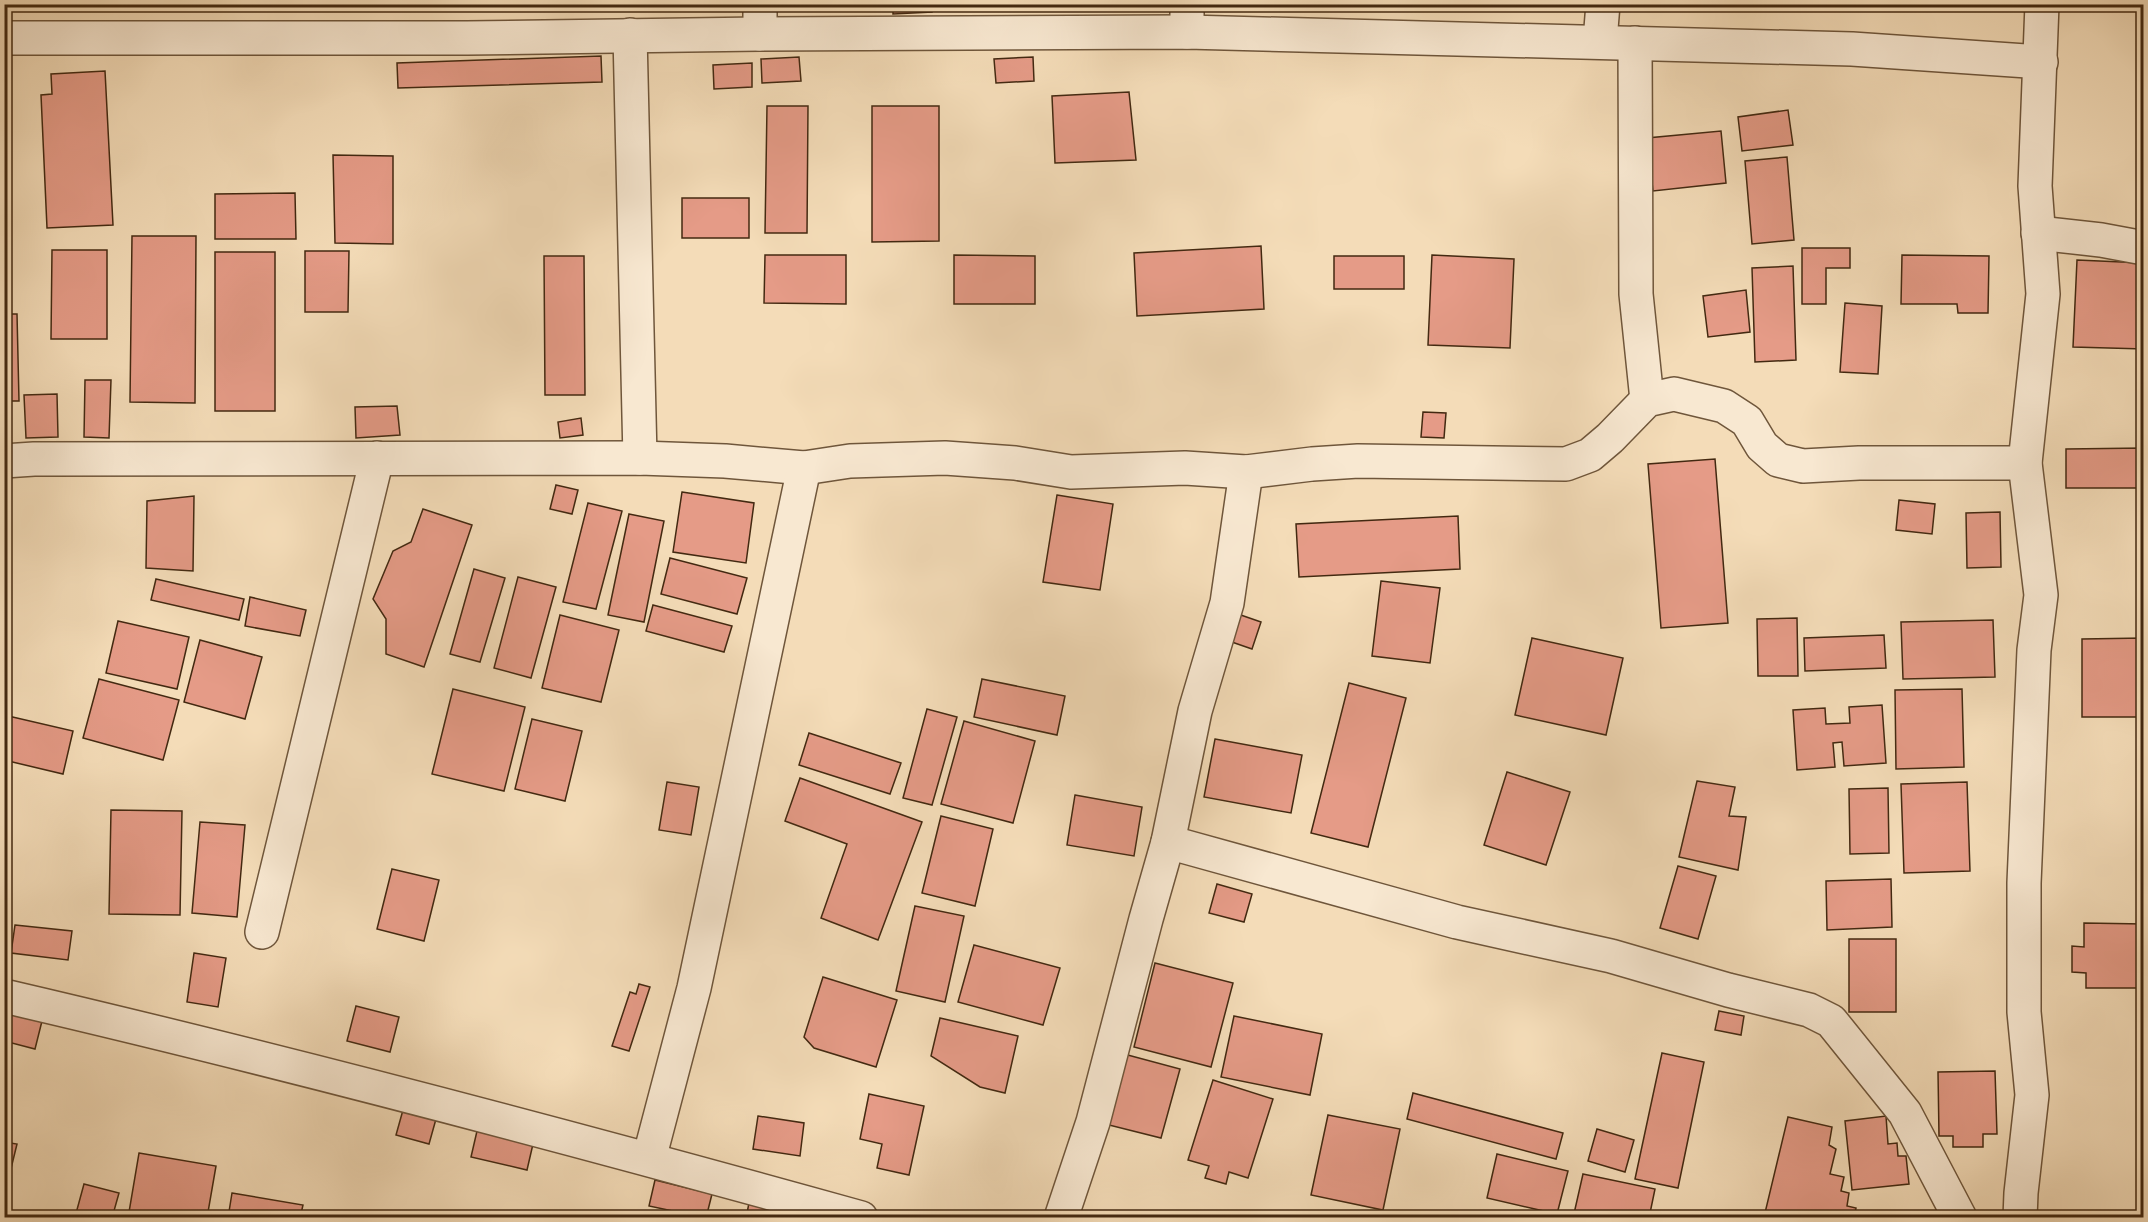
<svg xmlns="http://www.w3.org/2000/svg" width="2148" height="1222" font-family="'Libre Bodoni',serif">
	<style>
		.building { fill: #e59b87; stroke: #432911; stroke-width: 1.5 }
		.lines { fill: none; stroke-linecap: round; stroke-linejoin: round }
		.street-casing { stroke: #6f563b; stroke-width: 36 }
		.street { stroke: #f8e8d1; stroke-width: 33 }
	</style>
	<rect width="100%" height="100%" fill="#f4dcb8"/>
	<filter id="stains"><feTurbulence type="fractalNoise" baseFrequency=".00333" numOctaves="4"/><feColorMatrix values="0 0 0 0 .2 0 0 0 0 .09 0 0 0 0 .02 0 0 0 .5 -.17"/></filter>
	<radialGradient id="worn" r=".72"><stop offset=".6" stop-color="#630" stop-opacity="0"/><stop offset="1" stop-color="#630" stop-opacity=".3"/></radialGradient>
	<!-- building -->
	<g class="building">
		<polygon points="893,4 932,4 932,12 893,14"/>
		<polygon points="601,56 602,82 398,88 397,63"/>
		<polygon points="799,57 801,81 762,83 761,59"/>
		<polygon points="1033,57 1034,81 996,83 994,59"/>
		<polygon points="752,63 752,87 714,89 713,65"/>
		<polygon points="105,71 113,225 47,228 41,95 52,94 51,74"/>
		<polygon points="1129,92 1136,160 1055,163 1052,96"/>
		<polygon points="767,106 808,106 807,233 765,233"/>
		<polygon points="872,106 939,106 939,241 872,242"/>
		<polygon points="1788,110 1793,145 1742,151 1738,117"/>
		<polygon points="1721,131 1726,183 1653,191 1647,138"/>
		<polygon points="333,155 393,156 393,244 335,243"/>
		<polygon points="1787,157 1794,240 1752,244 1745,161"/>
		<polygon points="295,193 296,239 215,239 215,194"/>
		<rect x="682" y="198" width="67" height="40"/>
		<polygon points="132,236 196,236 195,403 130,402"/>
		<polygon points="1261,246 1264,309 1137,316 1134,253"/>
		<polygon points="1802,248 1850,248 1850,268 1826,268 1826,304 1802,304"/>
		<polygon points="52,250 107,250 107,339 51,339"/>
		<polygon points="305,251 349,251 348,312 305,312"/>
		<rect x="215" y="252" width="60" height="159"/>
		<polygon points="765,255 846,255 846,304 764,303"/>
		<polygon points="954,255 1035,256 1035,304 954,304"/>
		<polygon points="1432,255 1514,259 1510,348 1428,345"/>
		<polygon points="1902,255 1989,256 1988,313 1958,313 1957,304 1901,304"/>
		<polygon points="544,256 584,256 585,395 545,395"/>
		<rect x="1334" y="256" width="70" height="33"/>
		<polygon points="2077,260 2144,263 2144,349 2073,347"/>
		<polygon points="1793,266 1796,360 1755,362 1752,268"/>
		<polygon points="1746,290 1750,332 1708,337 1703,296"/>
		<polygon points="1845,303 1882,306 1878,374 1840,372"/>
		<polygon points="4,314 17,314 19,401 4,401"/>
		<polygon points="85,380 111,380 109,438 84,437"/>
		<polygon points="57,394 58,437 26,438 24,395"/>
		<polygon points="397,406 400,435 356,438 355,407"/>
		<polygon points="1423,412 1446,413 1444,438 1421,437"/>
		<polygon points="581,418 583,435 560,438 558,422"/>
		<polygon points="2144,448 2144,488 2066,488 2066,449"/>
		<polygon points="1715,459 1728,623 1661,628 1648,464"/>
		<polygon points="556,485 578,490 572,514 550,509"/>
		<polygon points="682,492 754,503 746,563 673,552"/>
		<polygon points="1057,495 1113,504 1100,590 1043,582"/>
		<polygon points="194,496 193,571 146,568 147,501"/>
		<polygon points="1899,500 1935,504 1932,534 1896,530"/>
		<polygon points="588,503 622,511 596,609 563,602"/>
		<polygon points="423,509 472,525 424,667 386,654 386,619 373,599 393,551 411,542"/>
		<polygon points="2000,512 2001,567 1967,568 1966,513"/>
		<polygon points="629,514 664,521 644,622 608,615"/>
		<polygon points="1458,516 1460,569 1299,577 1296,524"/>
		<polygon points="670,558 747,578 737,614 661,594"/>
		<polygon points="474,569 505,578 480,662 450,654"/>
		<polygon points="518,577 556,587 531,678 494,668"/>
		<polygon points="156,579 244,599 239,620 151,600"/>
		<polygon points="1381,581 1440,588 1430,663 1372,656"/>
		<polygon points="250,597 306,610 300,636 245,626"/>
		<polygon points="653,605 732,626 724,652 646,631"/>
		<polygon points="1235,613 1261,622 1252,649 1226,640"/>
		<polygon points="560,615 619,630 601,702 542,688"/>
		<polygon points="1797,618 1798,676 1758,676 1757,619"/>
		<polygon points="1993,620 1995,677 1903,679 1901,622"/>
		<polygon points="118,621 189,637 177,689 106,673"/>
		<polygon points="1884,635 1886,668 1805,671 1804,638"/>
		<polygon points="1532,638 1623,658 1606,735 1515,715"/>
		<polygon points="2144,638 2144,717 2082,717 2082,639"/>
		<polygon points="200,640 262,657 245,719 184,702"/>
		<polygon points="99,679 179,700 163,760 83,738"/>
		<polygon points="982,679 1065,696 1057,735 974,717"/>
		<polygon points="1349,683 1406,698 1368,847 1311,833"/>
		<polygon points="453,689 525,707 504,791 432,774"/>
		<polygon points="1962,689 1964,767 1896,769 1895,690"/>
		<polygon points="1882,705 1886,763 1844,766 1842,742 1833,743 1835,767 1797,770 1793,710 1825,708 1826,724 1850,723 1849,707"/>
		<polygon points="927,709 957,717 932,805 903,798"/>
		<polygon points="4,715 73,731 63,774 4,760"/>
		<polygon points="532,719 582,731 565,801 515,789"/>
		<polygon points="964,721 1035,741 1013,823 941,804"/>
		<polygon points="809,733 901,763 890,794 799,765"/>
		<polygon points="1215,739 1302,755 1291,813 1204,797"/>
		<polygon points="1507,772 1570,792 1546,865 1484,845"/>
		<polygon points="800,778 922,822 878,940 821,918 847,844 785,821"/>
		<polygon points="1697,781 1735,787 1729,816 1746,817 1738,870 1679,857"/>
		<polygon points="667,782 699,787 691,835 659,830"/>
		<polygon points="1967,782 1970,871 1904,873 1901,784"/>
		<polygon points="1888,788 1889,853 1850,854 1849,789"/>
		<polygon points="1075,795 1142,807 1134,856 1067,845"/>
		<polygon points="111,810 182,811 180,915 109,914"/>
		<polygon points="941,816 993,829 975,906 922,893"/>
		<polygon points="200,822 245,825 237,917 192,913"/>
		<polygon points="1678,866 1716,876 1698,939 1660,928"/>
		<polygon points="392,869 439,880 424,941 377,929"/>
		<polygon points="1891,879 1892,927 1827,930 1826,881"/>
		<polygon points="1217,884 1252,894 1244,922 1209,913"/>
		<polygon points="915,906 964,916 945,1002 896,991"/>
		<polygon points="2084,923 2144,924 2144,988 2086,988 2086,973 2072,972 2072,946 2084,947"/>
		<polygon points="15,925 72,931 68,960 11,953"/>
		<rect x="1849" y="939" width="47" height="73"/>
		<polygon points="974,945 1060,968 1043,1025 958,1002"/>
		<polygon points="194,953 226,958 218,1007 187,1002"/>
		<polygon points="1155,963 1233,983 1211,1067 1134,1047"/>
		<polygon points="823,977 897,1000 876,1067 814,1048 804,1037"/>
		<polygon points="639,984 650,987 629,1051 612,1046 630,992 636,994"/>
		<polygon points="356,1006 399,1017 390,1052 347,1041"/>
		<polygon points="1719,1011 1744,1016 1741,1035 1715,1030"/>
		<polygon points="4,1012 42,1021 35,1049 4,1041"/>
		<polygon points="1234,1016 1322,1034 1310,1095 1221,1077"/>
		<polygon points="940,1018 1018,1036 1005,1093 980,1087 931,1056"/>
		<polygon points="1662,1053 1704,1062 1678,1188 1635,1179"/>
		<polygon points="1124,1054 1180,1069 1161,1138 1105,1124"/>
		<polygon points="1995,1071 1997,1134 1983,1134 1983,1147 1953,1147 1953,1136 1939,1136 1938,1072"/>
		<polygon points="1213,1080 1273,1099 1248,1178 1229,1172 1226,1184 1205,1178 1209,1166 1188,1160"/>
		<polygon points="1413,1093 1563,1133 1556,1159 1407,1119"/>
		<polygon points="869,1094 924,1106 909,1175 877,1168 882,1144 860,1139"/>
		<polygon points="403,1110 436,1119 429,1144 396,1135"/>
		<polygon points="1328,1115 1400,1129 1383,1210 1311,1195"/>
		<polygon points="758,1116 804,1123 800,1156 753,1149"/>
		<polygon points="1886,1116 1888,1144 1897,1143 1898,1156 1906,1156 1909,1184 1852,1190 1845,1121"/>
		<polygon points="1788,1117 1832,1127 1829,1145 1836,1149 1830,1174 1844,1177 1841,1191 1849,1193 1847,1206 1856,1208 1854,1218 1764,1217"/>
		<polygon points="1597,1129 1634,1140 1625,1172 1588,1161"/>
		<polygon points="477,1131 533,1144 527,1170 471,1157"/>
		<polygon points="4,1142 17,1144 4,1197"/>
		<polygon points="139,1153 216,1166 207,1218 128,1218"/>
		<polygon points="1497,1154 1568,1171 1557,1214 1487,1198"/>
		<polygon points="1583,1174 1655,1189 1649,1218 1573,1218"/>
		<polygon points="655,1180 712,1194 706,1218 649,1206"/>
		<polygon points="84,1184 119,1193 112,1218 75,1217"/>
		<polygon points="232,1193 303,1205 300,1218 228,1218"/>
		<polygon points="749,1203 811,1218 746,1218"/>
	</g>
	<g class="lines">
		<defs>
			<g id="street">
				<polyline points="760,4 760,34"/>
				<polyline points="1187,32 1187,4"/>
				<polyline points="630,35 640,458"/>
				<polyline points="4,38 467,38 760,34 1187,32 1852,49 2041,62"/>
				<polyline points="1600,41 1603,4"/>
				<polyline points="1635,43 1636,294 1647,400"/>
				<polyline points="2038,233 2101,240 2144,248"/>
				<polyline points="4,461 34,459 640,458 725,461 804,468 850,461 945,458 1015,463 1071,472 1185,468 1246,472 1312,464 1358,461 1566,464 1590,455 1610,438 1647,400 1674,394 1724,406 1747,421 1762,446 1778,460 1803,466 1859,463 2025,463"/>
				<polyline points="1168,842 1457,922 1611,956 1728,990 1809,1010 1831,1021 1905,1113 1960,1218"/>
				<polyline points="262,932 377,458"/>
				<path d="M4 996C292 1063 577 1139 861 1218"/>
				<polyline points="649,1159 694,988 804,468"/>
				<polyline points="1061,1218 1093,1122 1146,919 1168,842 1195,711 1227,603 1246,472"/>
				<polyline points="2020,1218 2021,1193 2032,1095 2024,1012 2024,883 2034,650 2041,595 2025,463 2043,294 2035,186 2042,4"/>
			</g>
		</defs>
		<!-- street casing -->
		<use href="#street" class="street-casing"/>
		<!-- street -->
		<use href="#street" class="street"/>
	</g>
	<!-- margin -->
	<rect width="2148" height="1222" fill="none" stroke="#f4dcb8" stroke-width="24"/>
	<rect x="6" y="6" width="2136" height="1210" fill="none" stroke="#432911" stroke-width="3"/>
	<rect x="12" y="12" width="2124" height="1198" fill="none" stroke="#432911" stroke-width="1.5"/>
	<rect width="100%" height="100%" filter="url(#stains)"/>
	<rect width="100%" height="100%" fill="url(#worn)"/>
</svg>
